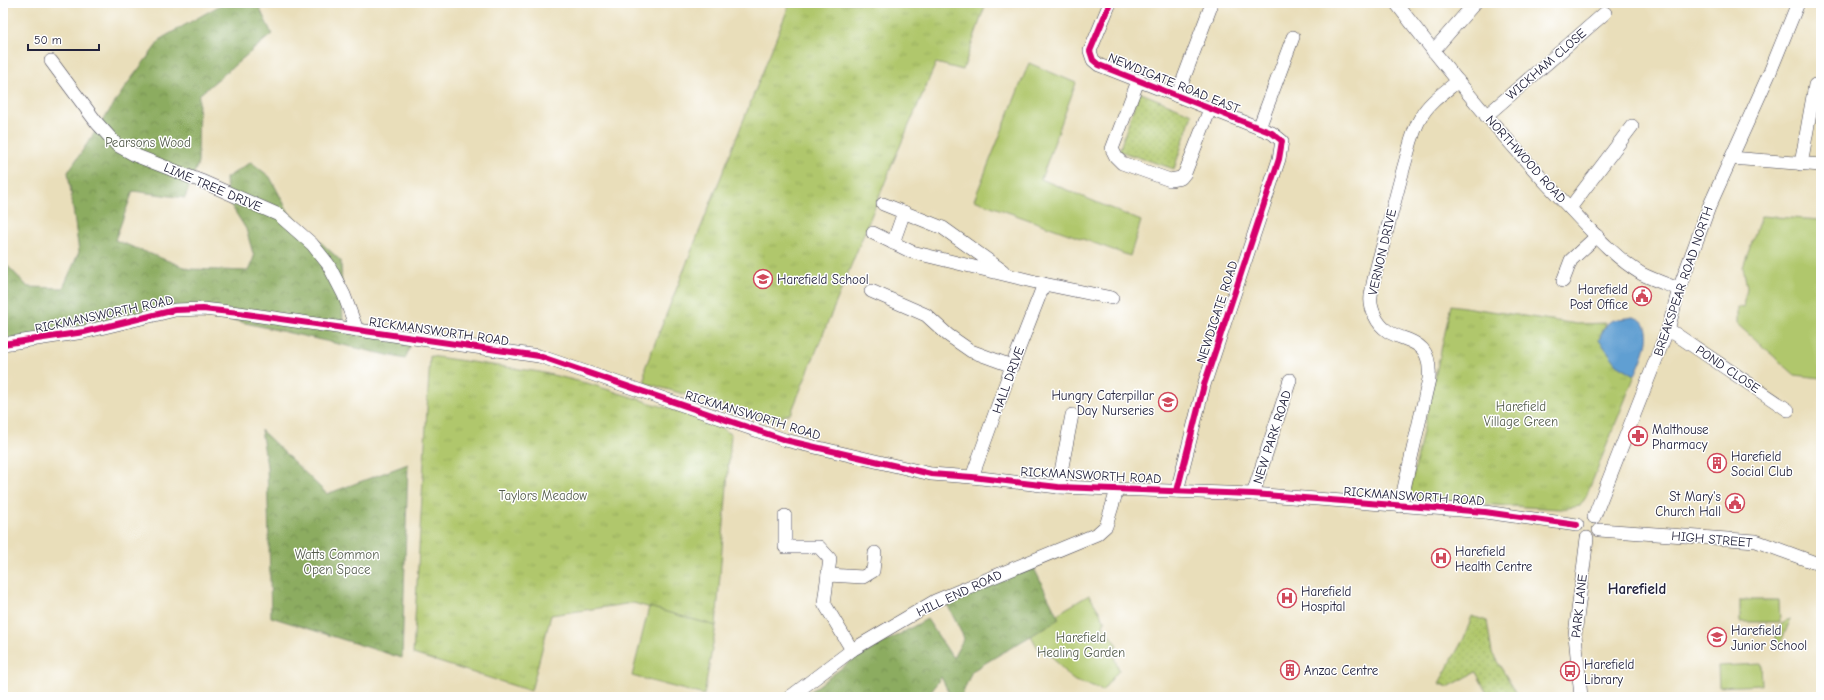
<svg xmlns="http://www.w3.org/2000/svg" width="1824" height="700" font-family="'Comic Neue',sans-serif">
	<style>
		.grass { fill: url(#grass-dots); stroke: #697454 }
		.forest { fill: url(#forest-crowns); stroke: #57674e }
		.park { fill: url(#park-tufts); stroke: #697454 }
		.garden { fill: #b0c76c; stroke: #697454 }
		.water { fill: #609fd2; stroke: #416086 }
		.lines { fill: none; stroke-linecap: round; stroke-linejoin: round }
		.minor-casing { stroke: #403e4e; stroke-width: 14 }
		.minor { stroke: #fff; stroke-width: 13 }
		.cycleway-casing { stroke: #fff; stroke-width: 8 }
		.cycleway { stroke: #d6006c; stroke-width: 6 }
		.labels { text-anchor: middle; dominant-baseline: central; stroke-width: 3; stroke-linejoin: round; paint-order: stroke }
		.street-label { font-size: 13px; fill: #22223b; stroke: #fff }
		.park-label { font-size: 13px; fill: #545c4c; stroke: #fff }
		.poi-label { font-size: 13px; fill: #22223b; stroke: #fff; text-anchor: start }
		.quarter-label { font-size: 15px; font-weight: bold; fill: #22223b; stroke: #fff }
	</style>
	<defs>
		<pattern id="grass-dots" width="8" height="8" patternUnits="userSpaceOnUse"><rect width="8" height="8" fill="#b0c76c"/><path d="M2 2h.1M6 6h.1" fill="none" stroke="#97ab5e" stroke-width="1.8" stroke-linecap="round"/></pattern>
		<pattern id="forest-crowns" width="20" height="18" patternUnits="userSpaceOnUse"><rect width="20" height="18" fill="#8cac60"/><path d="M2 6a3 3 0 1 1 6 0M12 15a3 3 0 1 1 6 0" fill="none" stroke="#728c50"/></pattern>
		<pattern id="park-tufts" width="24" height="20" patternUnits="userSpaceOnUse"><rect width="24" height="20" fill="#b0c76c"/><path d="M3 7l-1-3M5 7V3M7 7l1-3M15 17l-1-3M17 17v-4M19 17l1-3" fill="none" stroke="#97ab5e"/></pattern>
	</defs>
	<rect width="100%" height="100%" fill="#fff"/>
	<filter id="ink" filterUnits="userSpaceOnUse"><feTurbulence type="fractalNoise" baseFrequency=".025" numOctaves="2"/><feDisplacementMap in="SourceGraphic" scale="8" xChannelSelector="R" yChannelSelector="G"/><feConvolveMatrix kernelMatrix="1 2 1 2 8 2 1 2 1" color-interpolation-filters="sRGB"/></filter>
	<filter id="wash" filterUnits="userSpaceOnUse"><feTurbulence type="fractalNoise" baseFrequency=".012" numOctaves="4" result="noise"/><feDisplacementMap in="SourceGraphic" scale="16" xChannelSelector="R" yChannelSelector="G"/><feGaussianBlur stdDeviation="0.9" result="paint"/><feColorMatrix in="noise" values="0 0 0 0 0 0 0 0 0 0 0 0 0 0 0 0 0 1.4 0 .05"/><feComposite in="paint" operator="in"/></filter>
	<g filter="url(#wash)">
		<rect width="100%" height="100%" fill="#e9deba"/>
		<!-- grass -->
		<g class="grass">
			<polygon points="1139,92 1192,114 1174,169 1119,151"/>
			<polygon points="1472,616 1487,621 1492,653 1519,697 1489,697 1476,672 1448,687 1439,683 1464,638"/>
			<path d="M1791 619 1779 646C1770 634 1777 622 1791 619Z"/>
		</g>
		<!-- forest -->
		<g class="forest">
			<polygon points="224,3 257,3 272,34 199,95 198,163 185,198 133,191 115,240 189,269 248,271 254,257 246,229 227,199 226,178 251,162 270,177 289,213 341,261 343,321 415,335 405,359 175,307 31,339 3,339 3,261 28,287 63,288 79,252 68,172 128,83 162,38"/>
			<polygon points="261,430 327,494 408,464 402,658 271,617 267,466"/>
			<polygon points="1033,566 1059,619 972,671 961,697 951,697 941,677 927,697 803,697 851,661 927,619 953,658 964,638 947,604"/>
		</g>
		<!-- park -->
		<g class="park">
			<polygon points="790,3 986,3 963,70 936,63 894,160 791,413 775,420 645,383 645,368"/>
			<polygon points="1451,305 1577,324 1606,323 1599,340 1617,364 1635,375 1586,497 1580,506 1561,509 1408,500"/>
			<polygon points="430,356 540,372 590,384 712,422 731,434 716,626 633,603 551,615 531,691 413,654"/>
		</g>
		<!-- garden -->
		<g class="garden">
			<polygon points="1029,63 1076,83 1041,179 1141,221 1130,256 974,200"/>
			<polygon points="1761,216 1821,220 1821,378 1795,375 1737,324 1737,307 1744,308 1747,287 1743,267"/>
			<path d="M1089 595 1105 621 1103 626 1117 644 1114 657 1119 670 1102 691C1091 683 1084 685 1075 681 1061 673 1058 655 1039 650L1031 636 1059 619 1057 614Z"/>
			<polygon points="1740,600 1779,600 1780,622 1740,622"/>
			<polygon points="649,607 716,626 704,695 632,676"/>
			<polygon points="1761,664 1762,685 1719,687 1718,666"/>
		</g>
		<!-- water -->
		<path class="water" d="M1633 317C1660 323 1642 359 1635 375L1617 364 1599 340C1609 316 1610 321 1633 317Z"/>
	</g>
	<g filter="url(#ink)">
		<g class="lines">
			<defs>
				<g id="minor">
					<polyline points="1110,3 1090,51 1093,60 1099,65 1272,133 1282,141 1279,159 1204,385 1177,491"/>
					<path d="M1396 3C1449 72 1504 139 1564 202 1588 227 1612 256 1642 274 1654 280 1666 284 1679 289"/>
					<polyline points="1433,51 1475,3"/>
					<polyline points="51,61 97,123 117,145 137,156 201,181 279,215 312,244 328,264 344,295 357,330"/>
					<polyline points="1138,81 1112,149 1116,157 1122,163 1170,180 1181,178 1185,173 1210,109"/>
					<polyline points="1177,96 1211,6"/>
					<polyline points="1486,116 1605,13"/>
					<polyline points="1259,128 1293,37"/>
					<polyline points="1731,158 1821,165"/>
					<polyline points="1801,164 1815,85"/>
					<polyline points="883,204 943,228 1003,271"/>
					<polyline points="1570,208 1632,126"/>
					<polyline points="873,233 912,252 1044,284 1112,298"/>
					<polyline points="893,243 904,212"/>
					<polyline points="1563,281 1571,260 1597,236"/>
					<polyline points="871,291 926,315 948,335 971,351 1012,366"/>
					<polyline points="1668,329 1788,410"/>
					<polyline points="3,344 84,332 175,310 203,309 239,313 539,356 785,440 931,474 972,477 1058,487 1253,494 1485,512 1577,525"/>
					<polyline points="972,477 1012,366 1044,284"/>
					<polyline points="1058,487 1072,415"/>
					<polyline points="1253,494 1290,380"/>
					<path d="M1400 506 1429 379C1433 326 1390 350 1375 316 1372 310 1370 303 1371 296 1373 279 1378 262 1383 245 1390 219 1397 192 1404 166 1409 150 1412 131 1421 117 1429 102 1445 92 1458 81"/>
					<polyline points="785,516 785,547 819,547 830,559 824,603 852,650"/>
					<polyline points="1594,517 1669,326 1679,289 1709,207 1770,72 1798,3"/>
					<polyline points="1599,530 1756,541 1821,565"/>
					<polyline points="828,575 863,577 873,571 875,553"/>
					<polyline points="790,697 852,650 935,601 1097,534 1106,526 1117,490"/>
					<polyline points="1581,697 1575,635 1587,538"/>
				</g>
			</defs>
			<!-- minor casing -->
			<use href="#minor" class="minor-casing"/>
			<!-- minor -->
			<use href="#minor" class="minor"/>
			<defs>
				<g id="cycleway">
					<polyline points="1110,3 1090,51 1093,60 1099,65 1272,133 1282,141 1279,159 1204,385 1177,491"/>
					<polyline points="3,344 84,332 175,310 203,309 239,313 539,356 785,440 931,474 972,477 1058,487 1253,494 1485,512 1577,525"/>
				</g>
			</defs>
			<!-- cycleway casing -->
			<use href="#cycleway" class="cycleway-casing"/>
			<!-- cycleway -->
			<use href="#cycleway" class="cycleway"/>
		</g>
	</g>
	<!-- icons -->
	<defs>
		<symbol id="school-ring" viewBox="-11 -11 22 22"><circle r="9.5" fill="#fff" stroke="#d1495b" stroke-width="1.5"/><path d="M0-5L7-2L0 1L-7-2ZM-4 1L0 2.5L4 1V4Q0 6-4 4Z" fill="#d1495b"/></symbol>
		<symbol id="civic-ring" viewBox="-11 -11 22 22"><circle r="9.5" fill="#fff" stroke="#d1495b" stroke-width="1.5"/><path d="M-.6-6.5H3V-4.5H.6V-3L4-1V1h2V6H-6V1h2V-1L-.6-3ZM-1.2 2.5V6h2.4V2.5Z" fill="#d1495b"/></symbol>
		<symbol id="pharmacy-ring" viewBox="-11 -11 22 22"><circle r="9.5" fill="#fff" stroke="#d1495b" stroke-width="1.5"/><path d="M-2-6h4v4h4v4h-4v4h-4v-4h-4v-4h4Z" fill="#d1495b"/></symbol>
		<symbol id="building-ring" viewBox="-11 -11 22 22"><circle r="9.5" fill="#fff" stroke="#d1495b" stroke-width="1.5"/><path d="M-4-6H4V6H1V3H-1V6H-4ZM-2.5-4.3h1.7v1.8h-1.7ZM.8-4.3h1.7v1.8H.8ZM-2.5-1h1.7V.8h-1.7ZM.8-1h1.7V.8H.8Z" fill="#d1495b"/></symbol>
		<symbol id="hospital-ring" viewBox="-11 -11 22 22"><circle r="9.5" fill="#fff" stroke="#d1495b" stroke-width="1.5"/><path d="M-5-5h3v3.5h4V-5h3V5h-3V1.5h-4V5h-3Z" fill="#d1495b"/></symbol>
		<symbol id="bus-ring" viewBox="-11 -11 22 22"><circle r="9.5" fill="#fff" stroke="#d1495b" stroke-width="1.5"/><path d="M-5-6H5V4H4V6H2V4H-2V6H-4V4H-5ZM-3.5-4V0h7V-4ZM-3.5 1.2v1.5H-2V1.2ZM2 1.2v1.5H3.5V1.2Z" fill="#d1495b"/></symbol>
	</defs>
	<g fill-rule="evenodd">
		<use href="#school-ring" x="752" y="268" width="22" height="22"/>
		<use href="#civic-ring" x="1631" y="285" width="22" height="22"/>
		<use href="#school-ring" x="1157" y="391" width="22" height="22"/>
		<use href="#pharmacy-ring" x="1627" y="425" width="22" height="22"/>
		<use href="#building-ring" x="1706" y="452" width="22" height="22"/>
		<use href="#civic-ring" x="1724" y="492" width="22" height="22"/>
		<use href="#hospital-ring" x="1430" y="547" width="22" height="22"/>
		<use href="#hospital-ring" x="1276" y="587" width="22" height="22"/>
		<use href="#school-ring" x="1706" y="626" width="22" height="22"/>
		<use href="#building-ring" x="1279" y="659" width="22" height="22"/>
		<use href="#bus-ring" x="1559" y="660" width="22" height="22"/>
	</g>
	<g class="labels">
		<!-- street labels -->
		<g class="street-label">
			<text transform="translate(1546 64) rotate(-41)">WICKHAM CLOSE</text>
			<text transform="translate(1174 83) rotate(22)">NEWDIGATE ROAD EAST</text>
			<text transform="translate(1526 159) rotate(48)">NORTHWOOD ROAD</text>
			<text transform="translate(213 187) rotate(23)">LIME TREE DRIVE</text>
			<text transform="translate(1382 252) rotate(-77)">VERNON DRIVE</text>
			<text transform="translate(1683 281) rotate(-71)">BREAKSPEAR ROAD NORTH</text>
			<text transform="translate(1217 312) rotate(-72)">NEWDIGATE ROAD</text>
			<text transform="translate(104 314) rotate(-12)">RICKMANSWORTH ROAD</text>
			<text transform="translate(439 331) rotate(8)">RICKMANSWORTH ROAD</text>
			<text transform="translate(1728 369) rotate(34)">POND CLOSE</text>
			<text transform="translate(1008 380) rotate(-70)">HALL DRIVE</text>
			<text transform="translate(753 415) rotate(17)">RICKMANSWORTH ROAD</text>
			<text transform="translate(1272 437) rotate(-72)">NEW PARK ROAD</text>
			<text transform="translate(1091 475) rotate(3)">RICKMANSWORTH ROAD</text>
			<text transform="translate(1414 496) rotate(4)">RICKMANSWORTH ROAD</text>
			<text transform="translate(1712 539) rotate(5)">HIGH STREET</text>
			<text transform="translate(959 593) rotate(-25)">HILL END ROAD</text>
			<text transform="translate(1579 606) rotate(-84)">PARK LANE</text>
		</g>
		<!-- park labels -->
		<g class="park-label">
			<text x="148" y="142">Pearsons Wood</text>
			<text x="1521" y="406">Harefield<tspan x="1521" dy="15">Village Green</tspan></text>
			<text x="543" y="495">Taylors Meadow</text>
			<text x="337" y="554">Watts Common<tspan x="337" dy="15">Open Space</tspan></text>
			<text x="1081" y="637">Harefield<tspan x="1081" dy="15">Healing Garden</tspan></text>
		</g>
		<!-- poi labels -->
		<g class="poi-label">
			<text x="777" y="279">Harefield School</text>
			<text x="1628" y="289" text-anchor="end">Harefield<tspan x="1628" dy="15">Post Office</tspan></text>
			<text x="1154" y="395" text-anchor="end">Hungry Caterpillar<tspan x="1154" dy="15">Day Nurseries</tspan></text>
			<text x="1652" y="429">Malthouse<tspan x="1652" dy="15">Pharmacy</tspan></text>
			<text x="1731" y="456">Harefield<tspan x="1731" dy="15">Social Club</tspan></text>
			<text x="1721" y="496" text-anchor="end">St Mary's<tspan x="1721" dy="15">Church Hall</tspan></text>
			<text x="1455" y="551">Harefield<tspan x="1455" dy="15">Health Centre</tspan></text>
			<text x="1301" y="591">Harefield<tspan x="1301" dy="15">Hospital</tspan></text>
			<text x="1731" y="630">Harefield<tspan x="1731" dy="15">Junior School</tspan></text>
			<text x="1584" y="664">Harefield<tspan x="1584" dy="15">Library</tspan></text>
			<text x="1304" y="670">Anzac Centre</text>
		</g>
		<!-- quarter labels -->
		<g class="quarter-label">
			<text x="1637" y="589">Harefield</text>
		</g>
	</g>
	<!-- margin -->
	<rect width="1824" height="700" fill="none" stroke="#fff" stroke-width="16"/>
	<!-- scale -->
	<path d="M28 44v6h71v-6" fill="none" stroke="#22223b" stroke-width="2"/>
	<text x="34" y="44" font-size="12" fill="#22223b" stroke="#ffffff" stroke-width="3" paint-order="stroke">50 m</text>
</svg>
